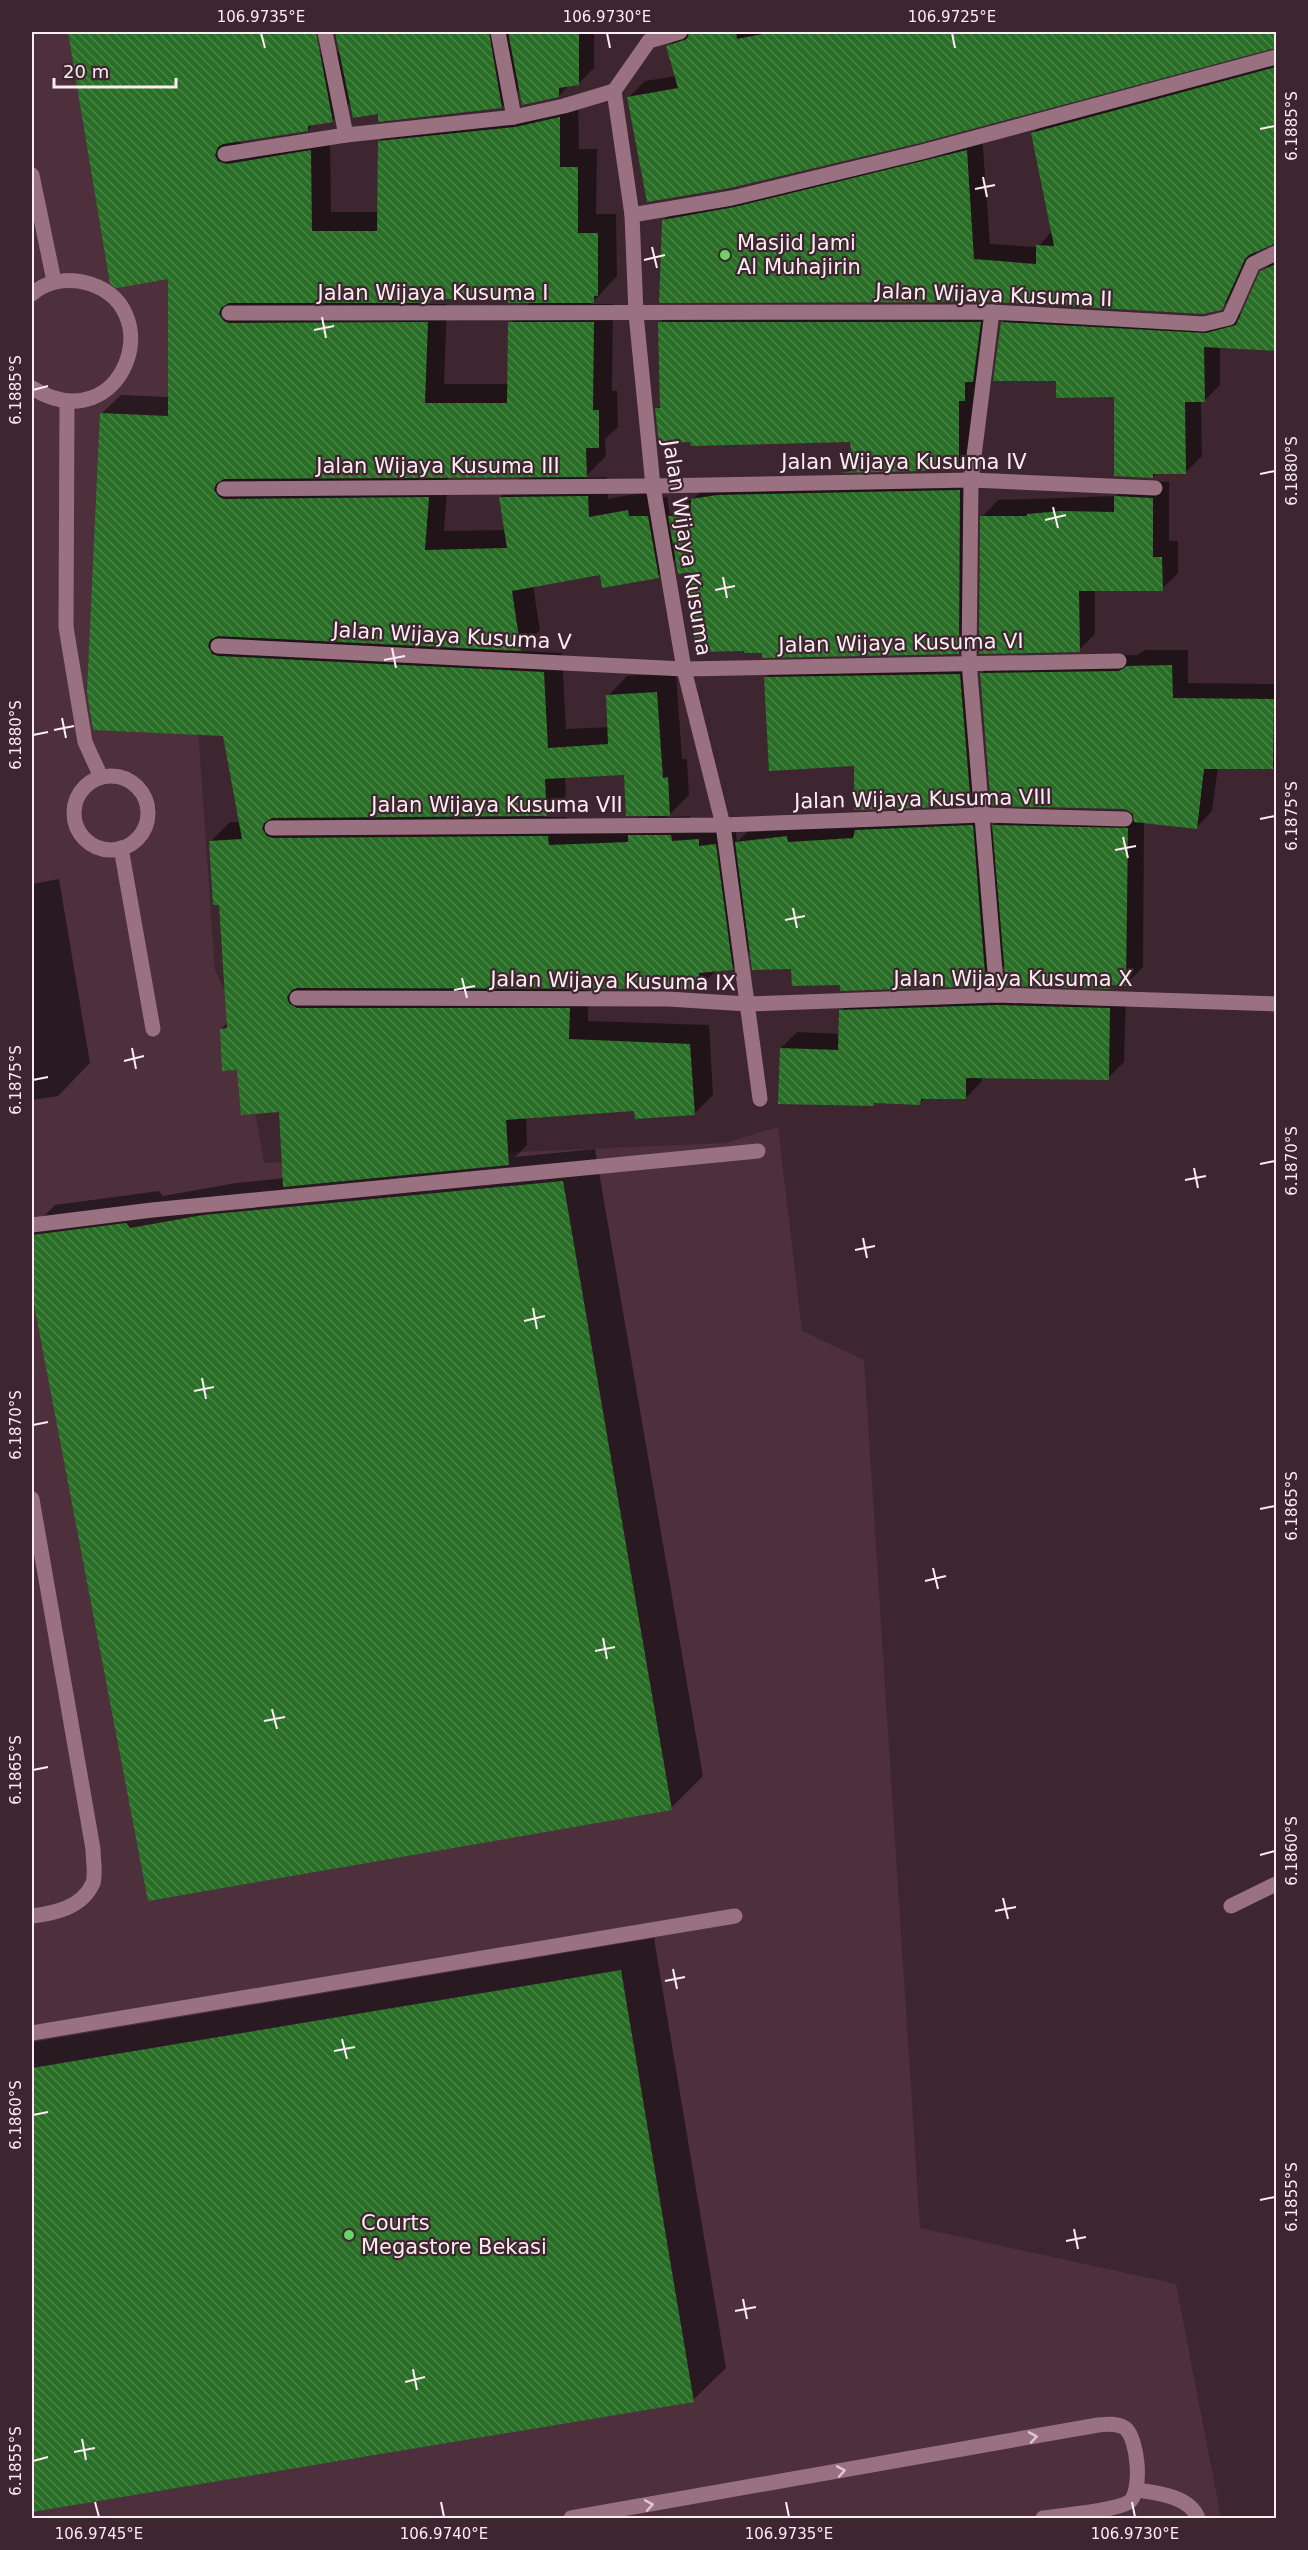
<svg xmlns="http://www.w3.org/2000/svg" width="1308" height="2550" font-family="'DejaVu Sans',sans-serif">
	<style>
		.built { fill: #4e303d }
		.shadow { fill: #0007; fill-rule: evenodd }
		.building { fill: url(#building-back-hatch) }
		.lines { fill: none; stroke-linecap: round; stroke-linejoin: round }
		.minor { stroke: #9a7181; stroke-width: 15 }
		.oneway { stroke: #dfc7d0 }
		.ticks { fill: none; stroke: #fdecf2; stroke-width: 2 }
		.poi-dot { fill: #6ad364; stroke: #3e2630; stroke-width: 2 }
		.labels { text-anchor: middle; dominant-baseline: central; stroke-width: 4.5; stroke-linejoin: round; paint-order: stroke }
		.poi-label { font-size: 21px; fill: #fdecf2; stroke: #3e2630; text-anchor: start }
		.street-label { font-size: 21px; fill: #fdecf2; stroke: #3e2630 }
		.neatline { fill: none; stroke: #fdecf2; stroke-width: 2 }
		.ticks-label { font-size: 15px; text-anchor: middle; fill: #fdecf2 }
	</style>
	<defs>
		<pattern id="building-back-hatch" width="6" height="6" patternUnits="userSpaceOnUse" patternTransform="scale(1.5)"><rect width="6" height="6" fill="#296e26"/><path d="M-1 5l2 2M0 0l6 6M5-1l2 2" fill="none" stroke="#498346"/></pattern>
	</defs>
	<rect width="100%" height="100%" fill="#3e2630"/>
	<!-- built -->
	<polygon class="built" points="32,32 179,32 210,277 191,631 215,971 238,1016 264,1163 725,1143 778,1127 802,1331 864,1360 920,2228 1176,2284 1221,2518 32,2518"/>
	<!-- shadow -->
	<g class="shadow">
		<path d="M69 32H299L303 57 342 51 349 63 343 32H594V68L578 84 569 85 559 96 520 89 502 107 379 112 351 102 333 120 313 124 308 130 236 141 247 145 330 132 331 212H379V142L398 123 536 108 578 99 579 149H597L596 214H616L617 276 591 304H613L612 391H617L618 427 605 439 606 456 584 478 607 477 608 499 647 492 648 497H667L670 515 685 500H692L709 484 975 475V637L959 653 764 652 691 570 677 558 658 576 601 573 533 586 540 630 520 651 562 653 566 729 609 727 608 696 627 676 676 673 682 759H687L689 795 667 817 690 816V822L735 826 737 842 754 825 990 809 991 828 1011 808 1132 811 981 674 997 658 1137 655 1145 650H1188V683L1276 684V763L1273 767H1218L1212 811 1196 828 1144 821 1143 967 1126 984H1114L1110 987 1006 964 986 984 842 983 792 967 751 950 732 969 717 970 699 987H588V1021L709 1025 713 1095 694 1114 636 1110 526 1117 527 1145 515 1157 595 1149 703 1776 671 1808 149 1899 32 1286V1228L55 1205 159 1191 163 1196 236 1183 284 1178 280 1111 239 1069 221 1029 228 1022 221 903 210 842 230 822H241L224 734 101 414 121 395 169 397 170 277 112 283ZM510 297 531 301 510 323 509 384H444L447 304H426L432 298ZM448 476H522L500 497 506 530 444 531ZM625 773 651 814 642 823 568 826 567 817H544L566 796 565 777Z"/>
		<polygon points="683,32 1276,32 1276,47 629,97 645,81 676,76 668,47"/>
		<polygon points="1276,56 1276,243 1271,243 1258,249 1238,292 1221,308 664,220 680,204 982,135 990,244 1038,247 1052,231 1033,133 1049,117"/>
		<polygon points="1276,257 1276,351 1220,347 1220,385 1204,401 1201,401 1202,456 1186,472 1157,473 1153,477 1115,396 1058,379 1002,323 1018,307 1221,318 1243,313 1262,272"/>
		<polygon points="676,306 997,306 981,383 975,390 975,452 959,469 844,471 853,462 851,440 692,441 657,409 661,405 660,323"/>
		<polygon points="1132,480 1169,482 1169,541 1178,541 1178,573 1162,589 1095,590 1095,634 1079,650 982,517 998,500 1116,496"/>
		<polygon points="975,659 986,789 971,804 856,764 765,678 781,662"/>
		<polygon points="59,879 90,1063 58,1096 32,1100 32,884"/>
		<polygon points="1126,993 1124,1062 1108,1078 982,1077 982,1081 966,1098 925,1098 920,1103 876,1102 873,1105 781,1048 797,1032 840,1034 841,1011 857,995"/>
		<polygon points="654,1938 726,2368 693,2400 32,2511 32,2042"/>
	</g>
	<!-- building -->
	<g class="building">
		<polygon points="68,32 316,32 333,122 308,126 308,131 223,144 218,147 215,155 218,161 227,164 311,150 312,231 377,231 378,141 515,127 560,117 560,167 578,167 578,233 598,233 598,296 594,296 594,303 508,303 508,299 432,299 429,303 229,303 221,308 219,314 224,321 229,323 428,322 425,403 507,403 508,322 594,322 593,410 599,410 599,448 586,448 587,477 224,479 216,484 214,490 219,497 224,499 429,497 425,550 507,548 499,497 588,496 589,517 628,510 629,516 648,516 659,578 602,588 600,575 512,591 521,651 218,636 210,640 208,646 212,654 218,656 544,672 548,748 608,744 606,695 657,692 663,778 668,777 670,816 626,816 624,775 545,779 547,816 272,818 264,823 262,829 267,836 272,838 548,836 549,845 628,842 628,835 671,835 672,841 699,839 699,846 716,844 733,970 699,973 700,989 297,988 292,990 287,997 289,1003 297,1008 570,1008 569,1039 690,1044 695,1115 635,1119 634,1111 506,1120 509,1165 283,1187 279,1112 241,1115 237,1070 222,1071 220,1029 227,1028 219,905 213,905 209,841 242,839 223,736 93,730 87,692 100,413 168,416 168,279 117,288 110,284"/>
		<polygon points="335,32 489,32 502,108 378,122 378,114 353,118"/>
		<polygon points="508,32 579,32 579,85 559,88 559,97 522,105"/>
		<polygon points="689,32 736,32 737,39 773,32 1276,32 1276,48 920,143 730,188 647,202 627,97 678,88 666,46 687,39"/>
		<polygon points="1276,67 1276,243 1249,255 1245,259 1222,310 1203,314 992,302 659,303 662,220 734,207 967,150 974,259 1036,264 1036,245 1054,246 1031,133"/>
		<polygon points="1276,264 1276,351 1204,347 1205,402 1185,402 1186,474 1153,474 1153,478 1114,476 1114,397 1056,398 1056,381 993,381 1001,322 1206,333 1236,325 1260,271"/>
		<polygon points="658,322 981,322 973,382 965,382 965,401 959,401 959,470 840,473 853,471 850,442 691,446 690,442 659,443 655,408 660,408"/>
		<polygon points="960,490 959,654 762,658 762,653 744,653 744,651 695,652 694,623 690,623 690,572 678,574 668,516 691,515 691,499 717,495"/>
		<polygon points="1114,496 1153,498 1153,557 1162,557 1163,591 1079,591 1080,652 979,654 980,516 1027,516 1027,514 1061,511 1114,512"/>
		<polygon points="1172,665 1173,698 1274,699 1273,769 1204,769 1197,829 1134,822 1133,814 1125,809 991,806 980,673 1119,671 1127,666"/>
		<polygon points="960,674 971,806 854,810 854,766 769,771 764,677"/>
		<polygon points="973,825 986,986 840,991 840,985 792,986 791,969 752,970 735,842 787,836 788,842 853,838 855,830"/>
		<polygon points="992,825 1128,828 1126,986 1111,985 1111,989 1006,986"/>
		<polygon points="997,1005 1110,1008 1109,1080 966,1078 966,1099 921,1099 920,1105 874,1103 874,1106 778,1104 780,1048 838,1050 839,1010"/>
		<polygon points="563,1181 672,1810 148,1901 32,1294 32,1235 126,1223 130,1228 203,1215"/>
		<polygon points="621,1970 694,2402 32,2512 32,2068"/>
	</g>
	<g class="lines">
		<!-- minor -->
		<g class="minor">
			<polyline points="325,32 346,135 514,117 564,106 614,91"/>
			<polyline points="498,32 514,117"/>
			<polyline points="680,32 649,41 614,91 632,215 636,314 653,486 684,669 723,825 760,1099"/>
			<polyline points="225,154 346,135"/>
			<polyline points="32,175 54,281"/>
			<polyline points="632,215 732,198 922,152 1276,57"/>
			<path d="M32 294C45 282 65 278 83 282 173 302 124 444 32 388"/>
			<polyline points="992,312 971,480 969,662 997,995"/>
			<polyline points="229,313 992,312 1204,324 1229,318 1253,264 1276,253"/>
			<polyline points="67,402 66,627 85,742 101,777"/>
			<polyline points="224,489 653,486 971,480 1155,488"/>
			<polyline points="218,646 684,669 1119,661"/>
			<circle cx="111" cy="813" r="37"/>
			<polyline points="272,828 723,825 982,815 1125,819"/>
			<polyline points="121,848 153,1029"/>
			<polyline points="297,998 668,999 748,1004 997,995 1276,1004"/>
			<polyline points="32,1225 152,1210 758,1151"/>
			<path d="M32 1499 93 1849C93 1859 96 1875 93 1883 82 1908 55 1913 32 1916"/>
			<polyline points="1231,1906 1276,1884"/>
			<polyline points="32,2033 735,1916"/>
			<path d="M1137 2490C1158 2493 1189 2496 1198 2518"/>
			<path d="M571 2518 1098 2425C1107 2424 1117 2423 1125 2428 1138 2438 1143 2492 1129 2502 1115 2511 1062 2515 1043 2518"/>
		</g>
	</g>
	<!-- one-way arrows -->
	<defs><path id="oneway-chevron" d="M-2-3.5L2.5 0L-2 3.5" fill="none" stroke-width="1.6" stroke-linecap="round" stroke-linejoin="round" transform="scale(1.5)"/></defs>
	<g class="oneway">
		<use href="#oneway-chevron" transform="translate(1033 2437) rotate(-10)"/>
		<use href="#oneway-chevron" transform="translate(841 2471) rotate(-10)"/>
		<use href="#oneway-chevron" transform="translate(649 2505) rotate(-10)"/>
	</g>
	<!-- ticks -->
	<path class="ticks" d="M261 33 265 48M607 33 610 48M952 33 955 48M1260 129 1275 126M983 177 987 197M975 189 995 185M652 247 657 268M644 260 665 255M322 317 326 338M314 330 334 326M33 390 48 386M1260 474 1275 471M1053 507 1058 528M1045 520 1066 515M723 577 727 598M715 590 735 586M392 648 396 668M384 660 405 656M62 718 66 738M54 730 74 726M33 735 48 732M1260 819 1275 816M1123 837 1128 858M1115 850 1136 846M793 908 797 928M785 920 805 916M462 978 467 998M454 990 475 986M132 1048 136 1069M124 1061 144 1056M33 1080 48 1077M1260 1164 1275 1161M1194 1168 1198 1188M1185 1180 1206 1176M863 1238 867 1258M855 1250 875 1246M533 1308 537 1329M524 1321 545 1316M202 1378 206 1399M194 1391 214 1387M33 1425 48 1422M1260 1509 1275 1506M933 1568 938 1589M925 1581 946 1576M603 1638 607 1659M595 1651 615 1647M272 1709 277 1729M264 1721 285 1717M33 1770 48 1767M1260 1855 1275 1851M1003 1898 1008 1919M995 1911 1016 1907M673 1969 677 1989M665 1981 685 1977M342 2039 347 2059M334 2051 355 2047M33 2115 48 2112M1260 2200 1275 2197M1074 2229 1078 2249M1066 2241 1086 2237M743 2299 747 2319M735 2311 756 2307M413 2369 417 2390M405 2382 425 2377M82 2439 86 2460M74 2452 95 2448M33 2461 48 2457M95 2502 99 2517M441 2502 444 2517M786 2502 789 2517M1132 2502 1135 2517"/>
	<!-- markers -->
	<g class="poi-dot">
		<circle cx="725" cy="255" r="6"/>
		<circle cx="349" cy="2235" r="6"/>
	</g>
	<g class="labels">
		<!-- poi labels -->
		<g class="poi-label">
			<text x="737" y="243">Masjid Jami<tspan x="737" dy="24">Al Muhajirin</tspan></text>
			<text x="361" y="2223">Courts<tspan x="361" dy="24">Megastore Bekasi</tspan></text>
		</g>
		<!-- street labels -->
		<g class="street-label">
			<text x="433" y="293">Jalan Wijaya Kusuma I</text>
			<text transform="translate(994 295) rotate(2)">Jalan Wijaya Kusuma II</text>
			<text x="904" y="462">Jalan Wijaya Kusuma IV</text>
			<text x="438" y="466">Jalan Wijaya Kusuma III</text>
			<text transform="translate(687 548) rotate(81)">Jalan Wijaya Kusuma</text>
			<text transform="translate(452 636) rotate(3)">Jalan Wijaya Kusuma V</text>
			<text transform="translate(901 643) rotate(-1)">Jalan Wijaya Kusuma VI</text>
			<text transform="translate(923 799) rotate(-1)">Jalan Wijaya Kusuma VIII</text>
			<text x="497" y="805">Jalan Wijaya Kusuma VII</text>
			<text x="1013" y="979">Jalan Wijaya Kusuma X</text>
			<text transform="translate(613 981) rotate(1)">Jalan Wijaya Kusuma IX</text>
		</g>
	</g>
	<!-- border -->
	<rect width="1308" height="2550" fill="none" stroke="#3e2630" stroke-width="66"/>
	<!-- scale -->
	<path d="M54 78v9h122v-9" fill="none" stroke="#fdecf2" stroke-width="3"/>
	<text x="63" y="78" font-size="18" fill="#fdecf2" stroke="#3e2630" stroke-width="4.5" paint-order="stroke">20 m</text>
	<rect x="33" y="33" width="1242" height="2484" class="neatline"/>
	<g class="ticks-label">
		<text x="261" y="22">106.9735°E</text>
		<text x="607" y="22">106.9730°E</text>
		<text x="952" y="22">106.9725°E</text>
		<text transform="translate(1292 126) rotate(-90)" y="5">6.1885°S</text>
		<text transform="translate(16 390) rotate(-90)" y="5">6.1885°S</text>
		<text transform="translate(1292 471) rotate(-90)" y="5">6.1880°S</text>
		<text transform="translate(16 735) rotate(-90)" y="5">6.1880°S</text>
		<text transform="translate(1292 816) rotate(-90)" y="5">6.1875°S</text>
		<text transform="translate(16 1080) rotate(-90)" y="5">6.1875°S</text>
		<text transform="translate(1292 1161) rotate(-90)" y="5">6.1870°S</text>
		<text transform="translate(16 1425) rotate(-90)" y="5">6.1870°S</text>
		<text transform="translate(1292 1506) rotate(-90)" y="5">6.1865°S</text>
		<text transform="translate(16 1770) rotate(-90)" y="5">6.1865°S</text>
		<text transform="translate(1292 1851) rotate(-90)" y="5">6.1860°S</text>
		<text transform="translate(16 2115) rotate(-90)" y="5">6.1860°S</text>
		<text transform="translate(1292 2197) rotate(-90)" y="5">6.1855°S</text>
		<text transform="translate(16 2461) rotate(-90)" y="5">6.1855°S</text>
		<text x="99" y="2539">106.9745°E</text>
		<text x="444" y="2539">106.9740°E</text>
		<text x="789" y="2539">106.9735°E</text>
		<text x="1135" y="2539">106.9730°E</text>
	</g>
</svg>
